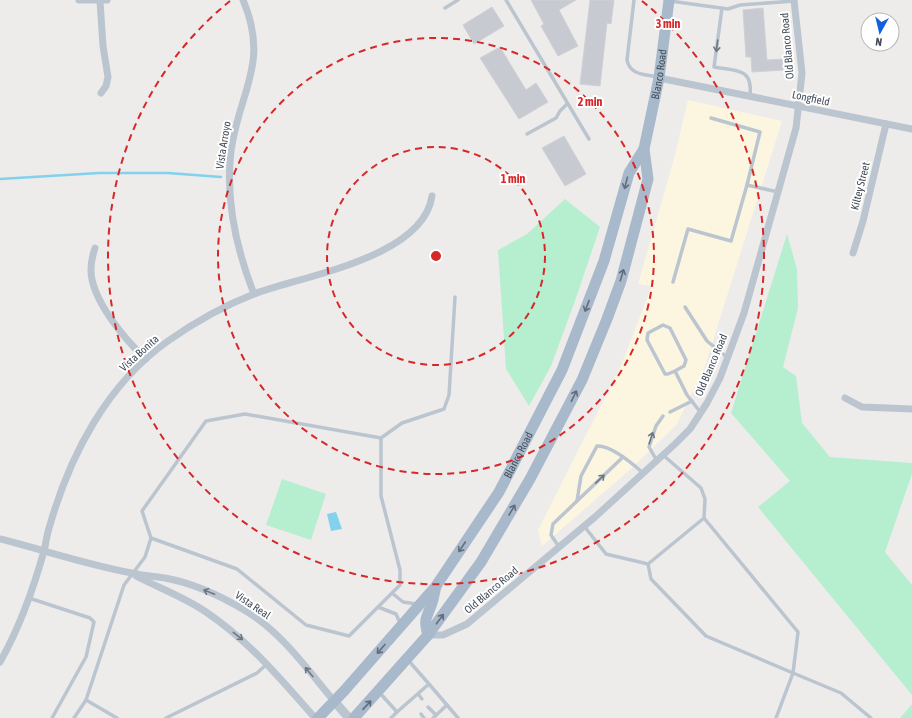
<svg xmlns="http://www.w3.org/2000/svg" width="912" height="718" font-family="'Asap Condensed',sans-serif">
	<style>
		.commercial { fill: #fcf6e1 }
		.green { fill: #b6efd0 }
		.water { fill: #82d1ed }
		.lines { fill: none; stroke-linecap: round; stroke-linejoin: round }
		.stream { stroke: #82d1ed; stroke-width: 2.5 }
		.building { fill: #c8cad1; stroke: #cfd1d7 }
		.service { stroke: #bbc5cf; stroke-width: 3.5 }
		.minor { stroke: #bbc5cf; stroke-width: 7 }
		.tertiary { stroke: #bbc5cf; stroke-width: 9 }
		.primary { stroke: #a9b9cc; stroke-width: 11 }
		.oneway { stroke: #6d7782 }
		.oneway2 { stroke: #626d7c }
		.ring { fill: none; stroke: #d62828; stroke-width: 2; stroke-dasharray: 7 5 }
		.labels { text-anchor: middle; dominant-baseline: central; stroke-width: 4; stroke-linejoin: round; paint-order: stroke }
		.street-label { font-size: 11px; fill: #434d59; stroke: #fff }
		.centre { fill: #d62828; stroke: #fff; stroke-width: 2 }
		.ring-label { font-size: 12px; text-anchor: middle; font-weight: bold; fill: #d62828; stroke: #fff; stroke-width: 4; stroke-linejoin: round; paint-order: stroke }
	</style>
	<rect width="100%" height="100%" fill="#eeebeb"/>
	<!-- commercial -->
	<polygon class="commercial" points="688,100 782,121 705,366 677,424 633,467 542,546 538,530 620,368 652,286 638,284 674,159"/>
	<!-- green -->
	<g class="green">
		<polygon points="565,199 600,227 576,298 551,366 529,406 506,369 498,250 527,234"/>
		<polygon points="787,234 797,269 798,308 783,367 796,376 802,423 830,457 912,463 912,474 885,552 912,585 912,695 758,507 790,481 731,413"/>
		<polygon points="282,479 326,494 311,540 266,525"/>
		<polygon points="912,704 912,718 900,718"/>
	</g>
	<!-- water -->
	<polygon class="water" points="336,512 342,529 331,531 327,514"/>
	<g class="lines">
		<!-- stream -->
		<polyline class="stream" points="0,179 99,173 168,173 221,177"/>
	</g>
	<!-- building -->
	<g class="building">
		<polygon points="531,0 576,0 559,10 578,46 558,56 541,26 544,24"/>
		<polygon points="590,0 614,0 611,24 607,23 600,86 580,84"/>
		<polygon points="492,7 504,26 474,44 463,25"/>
		<polygon points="763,8 767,60 784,59 784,70 752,72 751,57 746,57 743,10"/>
		<polygon points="500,47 526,90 536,83 548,102 519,119 480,58"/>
		<polygon points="564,136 586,174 565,186 542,148"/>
	</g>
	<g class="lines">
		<!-- service -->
		<g class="service">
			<polyline points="506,0 589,139"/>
			<path d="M634 0 627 60C630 75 644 74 657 77"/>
			<polyline points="670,1 728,9 740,5 794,1"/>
			<polyline points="445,8 458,0"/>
			<path d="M722 8 714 67C737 71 753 68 750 96"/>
			<polyline points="711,118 760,132 747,185"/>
			<polyline points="527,134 556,118 560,111 567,104"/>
			<polyline points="673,282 688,229 731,241 747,185 778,192"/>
			<polyline points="685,307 707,341 728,358"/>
			<polyline points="675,371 684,366 686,360 670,328 663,325 648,333 647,340 665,374 668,374 675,371 687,395 701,413"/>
			<polyline points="670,412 692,401"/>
			<polyline points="663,455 701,488 705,499 704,518 648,564 651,579 706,636 793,673 798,632 704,518"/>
			<polyline points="657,461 649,447 656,426 663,416"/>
			<path d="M577 501 581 476 597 446C611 445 633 464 643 473"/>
			<polyline points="584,526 606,554 648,564"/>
			<polyline points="151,538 142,511 206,421 245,414 381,438"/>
			<polyline points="559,547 551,535 553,524 623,457"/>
			<polyline points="392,593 403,602 417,604"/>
			<polyline points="29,598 90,618 94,622 86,657 52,718"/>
			<polyline points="378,607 396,614 400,623"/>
			<polyline points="429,684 458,718"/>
			<polyline points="379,692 397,712 429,684 408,660"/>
			<polyline points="418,694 422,699"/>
			<polyline points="428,707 436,715"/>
			<polyline points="421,714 424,718"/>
			<polyline points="74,718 86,700"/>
			<polyline points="117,718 86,700 124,585 145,557 151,538 237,569 306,625 349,636 400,585 400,570 381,496 381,438 402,423 444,409 449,395 455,297"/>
			<polyline points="166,718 257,673 267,664"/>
			<polyline points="391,718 397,712"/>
			<polyline points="433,718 447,705"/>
			<polyline points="776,718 793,673 841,693 871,718"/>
		</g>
		<!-- minor -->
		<g class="minor">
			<polyline points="79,0 107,0"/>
			<path d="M243 0C270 64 239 91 231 151 225 201 236 248 254 294"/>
			<polyline points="100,1 103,46 108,77 106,86 101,93"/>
			<polyline points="659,78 912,129"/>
			<path d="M95 248C93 254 91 262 91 269 90 298 125 340 146 359"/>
			<polyline points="853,253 863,221 886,124"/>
			<polyline points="845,398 862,407 912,409"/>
			<path d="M0 539C44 550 88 565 132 573 143 576 154 576 165 578 193 583 221 596 246 611 282 633 307 669 334 701"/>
			<path d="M136 576C159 588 184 597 206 612 249 641 281 679 315 718"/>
			<polyline points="428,635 443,635 467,624 595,517 675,444 690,429 707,403 720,378 744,313 796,128 802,73 794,0"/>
			<path d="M0 662C20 627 33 590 44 551 46 543 47 533 50 525 70 455 107 384 168 341 195 322 223 306 254 294 302 276 423 258 432 196"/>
		</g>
		<!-- tertiary -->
		<polyline class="tertiary" points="334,701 349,718"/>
		<!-- primary -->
		<g class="primary">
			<path d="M428 635C423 618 427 618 432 603 434 598 434 592 436 587"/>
			<path id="s1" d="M318 718 344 691 436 586 499 492 562 370 604 261 629 173 644 149"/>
			<path id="s2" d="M354 718 428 635 481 562 530 479 582 380 607 319 621 281 648 179 644 149 659 78 669 0"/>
		</g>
	</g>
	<!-- one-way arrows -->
	<defs><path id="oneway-shaft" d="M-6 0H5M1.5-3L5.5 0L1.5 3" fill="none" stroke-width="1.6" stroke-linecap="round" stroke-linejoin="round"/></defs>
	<g class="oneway">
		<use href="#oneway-shaft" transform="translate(717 46) rotate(97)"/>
		<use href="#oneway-shaft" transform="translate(651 438) rotate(-72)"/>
		<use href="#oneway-shaft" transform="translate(600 479) rotate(-44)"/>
		<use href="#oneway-shaft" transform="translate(209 592) rotate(-158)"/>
		<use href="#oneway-shaft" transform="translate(238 636) rotate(38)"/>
		<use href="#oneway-shaft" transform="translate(309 672) rotate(-130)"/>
	</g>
	<g class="oneway2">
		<use href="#oneway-shaft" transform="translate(626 183) rotate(104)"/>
		<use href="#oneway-shaft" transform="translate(622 275) rotate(-73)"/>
		<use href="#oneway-shaft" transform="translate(587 306) rotate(111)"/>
		<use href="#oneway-shaft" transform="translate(574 396) rotate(-64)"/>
		<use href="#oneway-shaft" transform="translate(512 510) rotate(-60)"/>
		<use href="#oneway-shaft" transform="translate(462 547) rotate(124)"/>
		<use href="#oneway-shaft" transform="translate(440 619) rotate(-53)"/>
		<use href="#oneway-shaft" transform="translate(381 649) rotate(131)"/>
		<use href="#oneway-shaft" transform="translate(367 705) rotate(-47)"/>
	</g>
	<!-- distance rings -->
	<g class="ring">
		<circle cx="436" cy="256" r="109"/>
		<circle cx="436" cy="256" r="218"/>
		<path d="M642 1A328 328 0 1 1 230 1"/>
	</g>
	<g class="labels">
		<!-- street labels -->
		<g class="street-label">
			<text transform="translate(787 46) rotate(-95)">Old Blanco Road</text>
			<text stroke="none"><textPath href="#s2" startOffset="728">Blanco Road</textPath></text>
			<text transform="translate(811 98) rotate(12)">Longfield</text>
			<text transform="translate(223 145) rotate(-81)">Vista Arroyo</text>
			<text transform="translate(860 186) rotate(-76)">Kiltey Street</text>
			<text transform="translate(139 353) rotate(-42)">Vista Bonita</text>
			<text transform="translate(711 365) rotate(-67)">Old Blanco Road</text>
			<text stroke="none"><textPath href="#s1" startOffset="332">Blanco Road</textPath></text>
			<text transform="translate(491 590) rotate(-40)">Old Blanco Road</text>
			<text transform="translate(253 605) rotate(34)">Vista Real</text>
		</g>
	</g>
	<circle cx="436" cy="256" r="6" class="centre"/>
	<g class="ring-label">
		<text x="668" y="28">3 min</text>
		<text x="590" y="106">2 min</text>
		<text x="513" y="183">1 min</text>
	</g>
	<!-- north arrow -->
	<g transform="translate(880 32) rotate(188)"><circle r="19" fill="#ffffff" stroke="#b4b8bd"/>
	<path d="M0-3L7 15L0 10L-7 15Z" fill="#1461df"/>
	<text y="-6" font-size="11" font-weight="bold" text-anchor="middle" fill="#434d59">N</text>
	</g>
</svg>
